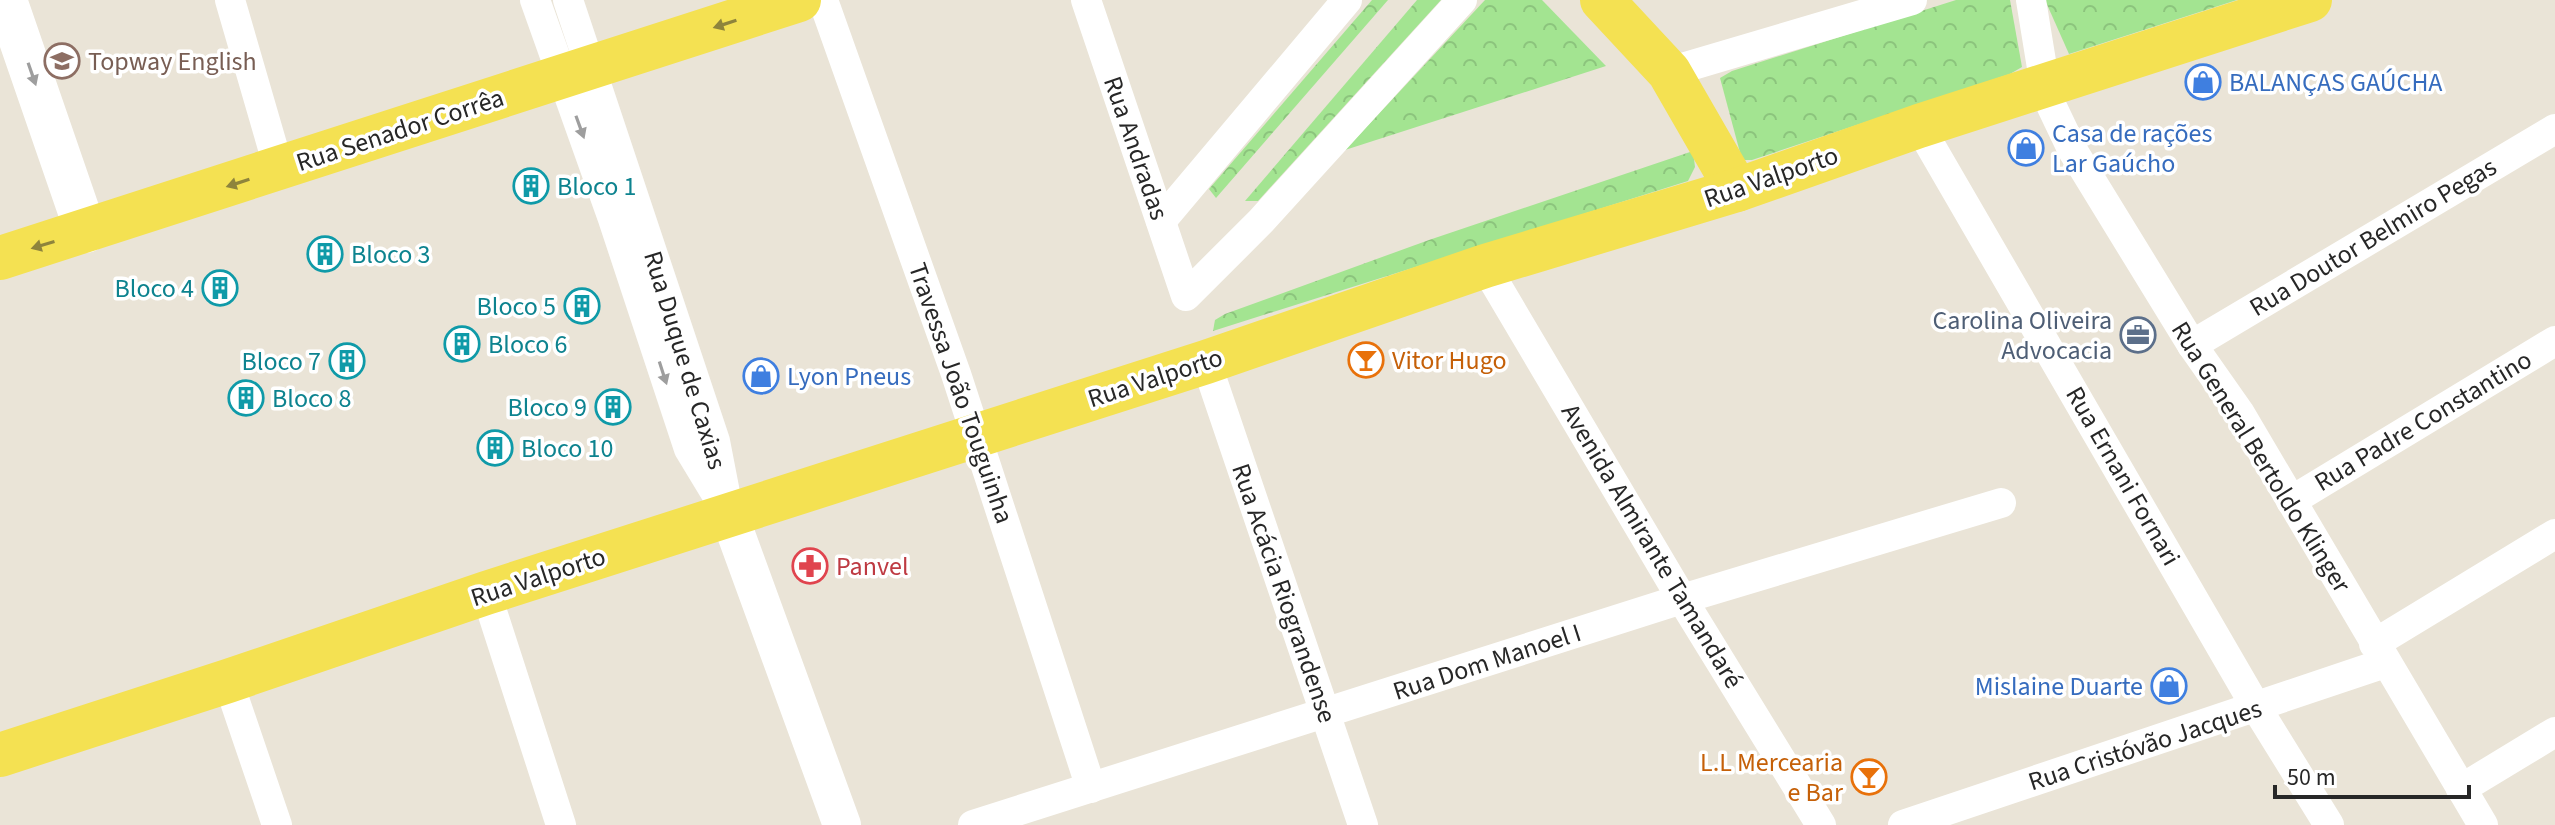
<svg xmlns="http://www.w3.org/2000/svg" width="2555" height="825" font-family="'Source Sans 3',sans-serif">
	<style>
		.park { fill: url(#park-crowns) }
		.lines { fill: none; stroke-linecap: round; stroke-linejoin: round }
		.minor { stroke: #fff; stroke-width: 30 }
		.tertiary { stroke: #fff; stroke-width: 38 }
		.secondary { stroke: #fff; stroke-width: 42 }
		.primary { stroke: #f4e152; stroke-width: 44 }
		.oneway { fill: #8e843c }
		.oneway2 { fill: #9e9e9e }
		.labels { text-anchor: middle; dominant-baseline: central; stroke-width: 7; stroke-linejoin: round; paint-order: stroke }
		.education-label { font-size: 26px; fill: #785e54; stroke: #fff; text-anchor: start }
		.shop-label { font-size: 26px; fill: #366cbe; stroke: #fff; text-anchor: start }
		.street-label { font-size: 26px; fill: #272727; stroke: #fff }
		.culture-label { font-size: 26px; fill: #0d838f; stroke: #fff; text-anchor: start }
		.service-label { font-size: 26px; fill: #4e5e75; stroke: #fff; text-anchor: end }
		.food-label { font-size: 26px; fill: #c56008; stroke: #fff; text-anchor: start }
		.health-label { font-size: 26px; fill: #be3a42; stroke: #fff; text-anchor: start }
	</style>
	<defs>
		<pattern id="park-crowns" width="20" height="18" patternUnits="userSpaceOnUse" patternTransform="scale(2)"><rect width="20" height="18" fill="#a3e491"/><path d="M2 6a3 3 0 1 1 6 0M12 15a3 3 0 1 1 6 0" fill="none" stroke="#8cc47d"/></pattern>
	</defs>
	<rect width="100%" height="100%" fill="#eae4d7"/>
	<!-- park -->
	<g class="park">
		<polygon points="1372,0 1388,0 1216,198 1209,189"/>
		<polygon points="1417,0 1441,0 1258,201 1245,201"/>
		<polygon points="1485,0 1542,0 1606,66 1345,150"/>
		<polygon points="1956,0 2010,0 2022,67 2010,74 1752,160 1742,160 1720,78 1732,71"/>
		<polygon points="2045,0 2237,0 2069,54"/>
		<polygon points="1693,151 1695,167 1688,181 1213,331 1215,320 1225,314 1429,240"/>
	</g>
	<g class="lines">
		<!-- minor -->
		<g class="minor">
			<polyline points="230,0 279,169"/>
			<polyline points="535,0 613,219 689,449 729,515"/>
			<polyline points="568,0 715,441 726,498"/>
			<polyline points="823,0 956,374 1091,788"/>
			<polyline points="1086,0 1186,296 1261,221 1462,0"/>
			<polyline points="2031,0 2045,86 2052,107 2073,151 2192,345 2239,412 2483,825"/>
			<polyline points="1669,72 1912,0"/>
			<polyline points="1919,126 2256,707 2329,825"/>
			<polyline points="1161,221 1347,0"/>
			<polyline points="1485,266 1682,599 1821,825"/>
			<polyline points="2192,345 2555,129"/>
			<polyline points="1206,362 1363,825"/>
			<polyline points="2291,501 2555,341"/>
			<polyline points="486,593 561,825"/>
			<polyline points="2374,644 2555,534"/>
			<polyline points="228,681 277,825"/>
			<polyline points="2461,789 2555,732"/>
			<polyline points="973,825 1682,599 2001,503"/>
			<polyline points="1903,825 2385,663"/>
		</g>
		<!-- tertiary -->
		<polyline class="tertiary" points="729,515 842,825"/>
		<!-- secondary -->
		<polyline class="secondary" points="6,0 86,232"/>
		<!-- primary -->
		<g class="primary">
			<polyline points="1602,0 1669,72 1737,190"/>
			<polyline points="0,258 799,0"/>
			<polyline points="0,755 228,681 486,593 1206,362 1485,266 1737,190 1919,126 2310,0"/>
		</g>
	</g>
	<!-- one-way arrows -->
	<defs><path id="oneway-solid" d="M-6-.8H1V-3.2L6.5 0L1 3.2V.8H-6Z" transform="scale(2)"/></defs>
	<g class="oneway">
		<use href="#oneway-solid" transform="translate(725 24) rotate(162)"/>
		<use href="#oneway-solid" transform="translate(238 183) rotate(162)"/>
		<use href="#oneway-solid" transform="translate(43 245) rotate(163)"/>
	</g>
	<g class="oneway2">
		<use href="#oneway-solid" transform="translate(32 74) rotate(71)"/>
		<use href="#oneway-solid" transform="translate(580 127) rotate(70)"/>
		<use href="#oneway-solid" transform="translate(663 373) rotate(72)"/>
	</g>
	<!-- icons -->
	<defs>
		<symbol id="university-ring" viewBox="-11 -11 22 22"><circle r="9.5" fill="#fff" stroke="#8d6e63" stroke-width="1.5"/><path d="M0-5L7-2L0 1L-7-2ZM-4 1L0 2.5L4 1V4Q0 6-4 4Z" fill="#8d6e63"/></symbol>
		<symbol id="shop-ring" viewBox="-11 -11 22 22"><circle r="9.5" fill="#fff" stroke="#3f7fe0" stroke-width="1.5"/><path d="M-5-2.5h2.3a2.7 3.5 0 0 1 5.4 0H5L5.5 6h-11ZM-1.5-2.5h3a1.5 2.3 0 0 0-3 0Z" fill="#3f7fe0"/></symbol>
		<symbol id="building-ring" viewBox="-11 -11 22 22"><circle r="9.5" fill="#fff" stroke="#0f9aa8" stroke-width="1.5"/><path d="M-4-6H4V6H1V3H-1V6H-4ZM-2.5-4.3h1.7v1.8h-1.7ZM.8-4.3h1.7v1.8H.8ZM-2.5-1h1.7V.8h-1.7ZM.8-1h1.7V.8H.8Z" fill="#0f9aa8"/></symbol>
		<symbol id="office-ring" viewBox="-11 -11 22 22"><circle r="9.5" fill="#fff" stroke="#5c6f8a" stroke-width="1.5"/><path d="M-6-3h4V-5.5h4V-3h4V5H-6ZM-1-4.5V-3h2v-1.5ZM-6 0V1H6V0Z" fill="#5c6f8a"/></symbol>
		<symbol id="bar-ring" viewBox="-11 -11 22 22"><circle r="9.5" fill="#fff" stroke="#e8710a" stroke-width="1.5"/><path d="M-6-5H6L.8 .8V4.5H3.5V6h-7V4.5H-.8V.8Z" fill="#e8710a"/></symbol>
		<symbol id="pharmacy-ring" viewBox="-11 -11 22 22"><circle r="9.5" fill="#fff" stroke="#e0444e" stroke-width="1.5"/><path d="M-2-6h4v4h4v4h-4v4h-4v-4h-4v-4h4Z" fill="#e0444e"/></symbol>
	</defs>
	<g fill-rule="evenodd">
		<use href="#university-ring" x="42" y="41" width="40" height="40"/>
		<use href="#shop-ring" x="2183" y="62" width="40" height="40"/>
		<use href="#shop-ring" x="2006" y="128" width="40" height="40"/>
		<use href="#building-ring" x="511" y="166" width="40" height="40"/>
		<use href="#building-ring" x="305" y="234" width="40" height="40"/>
		<use href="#building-ring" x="200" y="268" width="40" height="40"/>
		<use href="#building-ring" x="562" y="286" width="40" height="40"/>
		<use href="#office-ring" x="2118" y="315" width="40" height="40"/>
		<use href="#building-ring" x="442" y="324" width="40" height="40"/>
		<use href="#bar-ring" x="1346" y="340" width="40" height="40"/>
		<use href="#building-ring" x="327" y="341" width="40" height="40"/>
		<use href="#shop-ring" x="741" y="356" width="40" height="40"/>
		<use href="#building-ring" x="226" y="378" width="40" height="40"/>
		<use href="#building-ring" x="593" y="387" width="40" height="40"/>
		<use href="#building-ring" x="475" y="428" width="40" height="40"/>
		<use href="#pharmacy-ring" x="790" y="546" width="40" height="40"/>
		<use href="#shop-ring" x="2149" y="666" width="40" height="40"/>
		<use href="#bar-ring" x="1849" y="757" width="40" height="40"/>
	</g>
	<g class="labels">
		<!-- education labels -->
		<g class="education-label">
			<text x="88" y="61">Topway English</text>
		</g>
		<!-- shop labels -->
		<g class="shop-label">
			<text x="2229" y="82">BALANÇAS GAÚCHA</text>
			<text x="2052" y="133">Casa de rações<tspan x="2052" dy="30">Lar Gaúcho</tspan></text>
			<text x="787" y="376">Lyon Pneus</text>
			<text x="2143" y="686" text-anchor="end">Mislaine Duarte</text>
		</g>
		<!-- street labels -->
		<g class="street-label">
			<text transform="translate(400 130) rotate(-18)">Rua Senador Corrêa</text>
			<text transform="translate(1136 148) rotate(71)">Rua Andradas</text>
			<text transform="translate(1771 177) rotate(-19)">Rua Valporto</text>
			<text transform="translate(2373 237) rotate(-31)">Rua Doutor Belmiro Pegas</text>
			<text transform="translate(685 360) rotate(73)">Rua Duque de Caxias</text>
			<text transform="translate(1155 378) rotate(-18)">Rua Valporto</text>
			<text transform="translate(961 393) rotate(71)">Travessa João Touguinha</text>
			<text transform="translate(2423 421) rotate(-31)">Rua Padre Constantino</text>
			<text transform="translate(2261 457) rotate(58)">Rua General Bertoldo Klinger</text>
			<text transform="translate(2123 476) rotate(60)">Rua Ernani Fornari</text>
			<text transform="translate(1652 546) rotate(59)">Avenida Almirante Tamandaré</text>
			<text transform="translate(538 577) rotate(-18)">Rua Valporto</text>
			<text transform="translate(1284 593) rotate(71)">Rua Acácia Riograndense</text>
			<text transform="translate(1487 662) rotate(-18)">Rua Dom Manoel I</text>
			<text transform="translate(2145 745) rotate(-18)">Rua Cristóvão Jacques</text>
		</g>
		<!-- culture labels -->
		<g class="culture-label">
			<text x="557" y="186">Bloco 1</text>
			<text x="351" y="254">Bloco 3</text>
			<text x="194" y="288" text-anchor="end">Bloco 4</text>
			<text x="556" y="306" text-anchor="end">Bloco 5</text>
			<text x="488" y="344">Bloco 6</text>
			<text x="321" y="361" text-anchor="end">Bloco 7</text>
			<text x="272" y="398">Bloco 8</text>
			<text x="587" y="407" text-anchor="end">Bloco 9</text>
			<text x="521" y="448">Bloco 10</text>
		</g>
		<!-- service labels -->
		<g class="service-label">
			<text x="2112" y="320">Carolina Oliveira<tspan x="2112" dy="30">Advocacia</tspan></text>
		</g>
		<!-- food labels -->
		<g class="food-label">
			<text x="1392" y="360">Vitor Hugo</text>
			<text x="1843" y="762" text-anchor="end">L.L Mercearia<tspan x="1843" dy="30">e Bar</tspan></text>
		</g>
		<!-- health labels -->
		<g class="health-label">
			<text x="836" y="566">Panvel</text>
		</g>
	</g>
	<!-- scale -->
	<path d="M2275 785v12h194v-12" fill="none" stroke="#272727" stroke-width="4"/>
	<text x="2287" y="785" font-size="24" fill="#272727" stroke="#ffffff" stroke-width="6" paint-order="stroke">50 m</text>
</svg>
